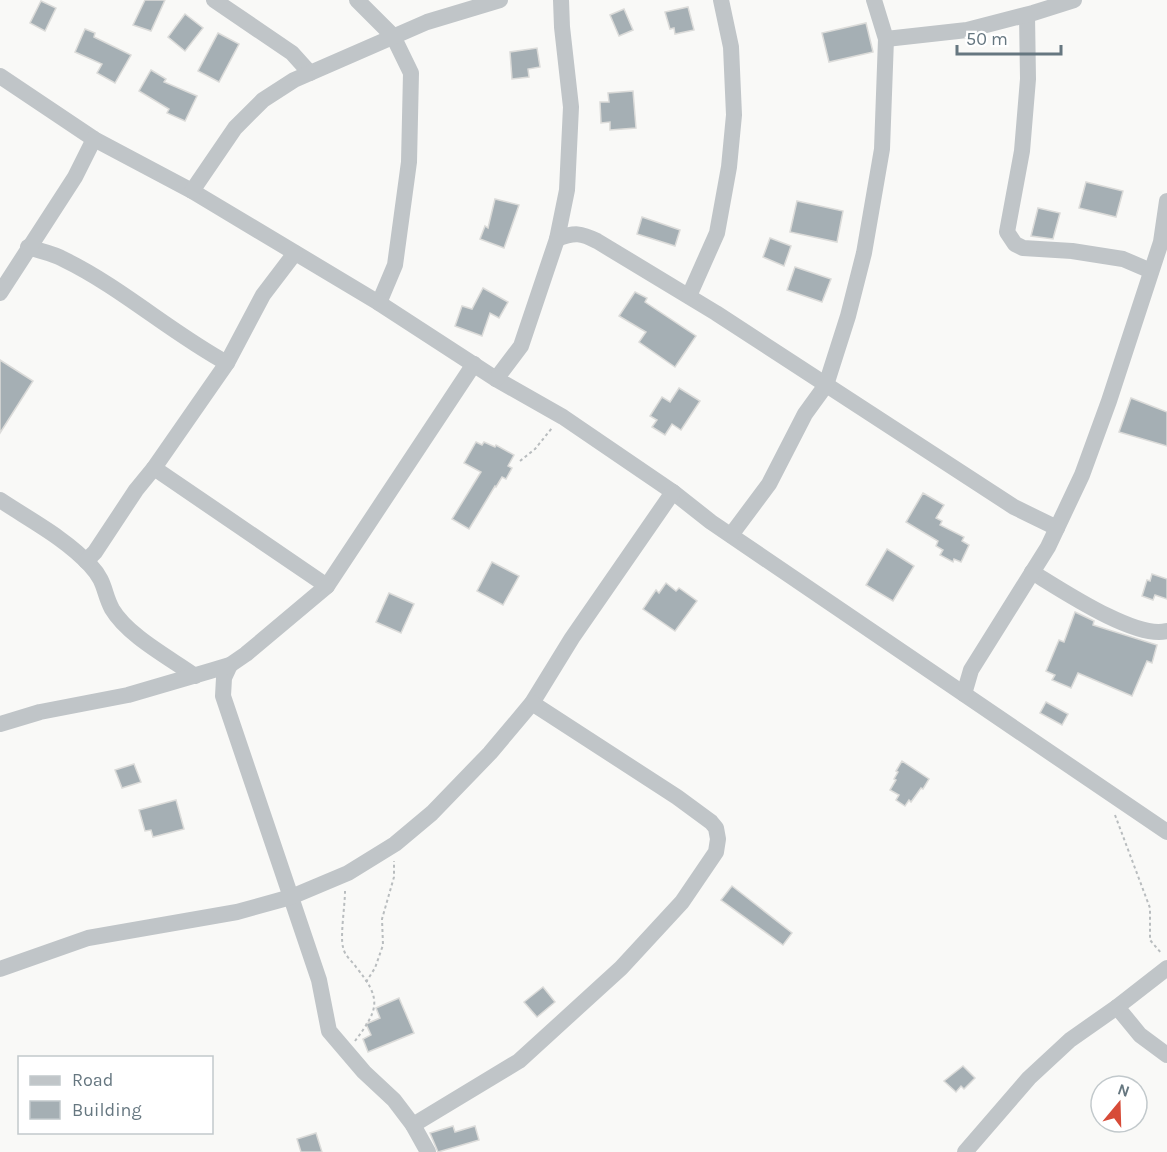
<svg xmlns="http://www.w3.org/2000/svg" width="1167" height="1152" font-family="Karla,sans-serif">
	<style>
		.building { fill: #a5afb4; stroke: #dbdbd9; stroke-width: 1.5 }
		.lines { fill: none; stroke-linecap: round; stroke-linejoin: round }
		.path { stroke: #b9bdbf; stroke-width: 2; stroke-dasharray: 3 3; stroke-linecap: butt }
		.street { stroke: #c0c5c8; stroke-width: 16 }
	</style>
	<rect width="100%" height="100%" fill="#f9f9f7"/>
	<!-- building -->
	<g class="building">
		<polygon points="145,0 165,0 151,31 133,25"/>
		<polygon points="41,1 56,8 45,31 30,23"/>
		<polygon points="688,7 694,30 675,34 674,28 670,29 665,12"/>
		<polygon points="624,9 633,30 619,36 610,15"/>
		<polygon points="185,14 203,28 185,51 168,37"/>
		<polygon points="866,23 873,52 829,62 822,33"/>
		<polygon points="85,29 95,33 94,37 131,55 115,83 97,73 102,64 75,52"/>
		<polygon points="218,33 239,44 219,82 198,71"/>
		<polygon points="537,48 540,67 528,69 529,77 512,79 510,52"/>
		<polygon points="151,70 166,79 164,82 197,96 185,121 167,113 169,109 139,91"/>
		<polygon points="633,91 636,128 610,130 610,122 601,123 600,102 609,102 608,93"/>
		<polygon points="1086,182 1123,191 1116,217 1079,208"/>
		<polygon points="495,199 519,205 504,248 480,239 485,226 488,228"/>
		<polygon points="797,201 843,211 837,242 790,232"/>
		<polygon points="1038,208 1060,213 1053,239 1031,236"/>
		<polygon points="642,217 680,230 675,246 637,234"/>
		<polygon points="770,238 791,246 784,266 763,257"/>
		<polygon points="795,267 831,279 822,302 787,290"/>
		<polygon points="483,288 508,302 499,318 490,313 482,336 455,326 462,306 472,309"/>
		<polygon points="635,292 647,298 645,302 696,336 675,367 639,342 646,332 619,316"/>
		<polygon points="0,360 33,381 0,433"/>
		<polygon points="679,388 700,401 681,430 672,424 665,435 652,427 657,420 650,416 662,397 670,402"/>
		<polygon points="1131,398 1167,412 1167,446 1119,432"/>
		<polygon points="476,442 482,445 484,442 495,447 496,445 514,455 508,466 512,468 506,479 502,477 496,487 495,486 469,529 452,519 481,472 464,463"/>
		<polygon points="923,493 944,505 936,518 942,521 940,525 964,537 962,541 969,545 961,562 954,559 953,562 940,555 943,550 936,546 938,541 906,522"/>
		<polygon points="887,549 914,566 893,601 866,585"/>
		<polygon points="492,562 519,576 503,605 477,591"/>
		<polygon points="1152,574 1167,579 1167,599 1155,595 1153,600 1142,596 1147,580 1150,581"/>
		<polygon points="666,583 676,591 679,588 697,601 675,631 643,609 656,590 659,593"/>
		<polygon points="389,593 414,604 401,633 376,622"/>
		<polygon points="1075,612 1094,621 1093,625 1157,645 1152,663 1147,661 1132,696 1078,673 1071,688 1052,680 1055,675 1046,671 1059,640 1064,642"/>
		<polygon points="1046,702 1068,714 1062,725 1040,713"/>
		<polygon points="902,761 929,779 923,789 921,788 911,802 909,800 905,806 896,800 899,795 890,790 896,780 894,779 898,772 896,771"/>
		<polygon points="134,764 141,782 122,788 115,770"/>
		<polygon points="176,800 184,829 153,837 151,830 145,831 139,810"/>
		<polygon points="732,886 792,933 783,945 721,900"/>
		<polygon points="543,987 555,1002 537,1017 524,1002"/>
		<polygon points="399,998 414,1033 368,1052 363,1039 371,1035 366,1024 380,1018 376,1008"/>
		<polygon points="963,1066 975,1078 964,1089 961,1086 956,1092 944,1081"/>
		<polygon points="453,1126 455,1132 475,1126 479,1140 438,1152 430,1133"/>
		<polygon points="316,1133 322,1152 301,1152 297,1139"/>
	</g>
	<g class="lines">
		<!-- path -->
		<g class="path">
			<polyline points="520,461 535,449 552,428"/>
			<polyline points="1115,815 1150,908 1150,940 1162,954"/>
			<path d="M345 891C345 905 340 937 343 947 344 955 352 961 356 967 382 999 379 1009 355 1041"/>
			<polyline points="366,982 375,968 383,945 382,919 394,877 394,861"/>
		</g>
		<!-- street -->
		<g class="street">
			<polyline points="214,0 292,53 310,73"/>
			<polyline points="357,0 393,36 411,73 409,162 395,265 379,303"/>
			<polyline points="1027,15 1028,79 1022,151 1007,232 1015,244 1023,248 1072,251 1123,259 1151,271"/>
			<polyline points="886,39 967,30 1033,13 1074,0"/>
			<polyline points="0,76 94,139 192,191 379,303 496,379 563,417 673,492 711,522 1167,832"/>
			<polyline points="192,191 235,128 263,100 294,80 427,22 500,0"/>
			<path d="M557 239C575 232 581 233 597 241L716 313 1014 507 1057 528"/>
			<path d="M28 247C39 251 52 253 63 259 121 287 170 332 227 363"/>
			<polyline points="0,293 75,177 94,139"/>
			<polyline points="689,296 717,233 729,167 734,115 731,47 721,0"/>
			<polyline points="496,379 521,346 557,239 567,190 571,107 562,27 561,0"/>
			<polyline points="154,468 327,586"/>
			<path d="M0 500C30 520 65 538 90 565 106 582 103 592 112 609 128 636 170 658 195 676"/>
			<polyline points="731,535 769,484 805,414 826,385 848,316 864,253 882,149 886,39 874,0"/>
			<polyline points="86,561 95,552 136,490 154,468 227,363 263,295 295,253"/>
			<path d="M1032 572C1060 589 1136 640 1167 631"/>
			<polyline points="230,665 224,678 223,696 319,980 329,1031 364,1072 394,1100 413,1125 428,1152"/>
			<polyline points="964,694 971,670 1048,547 1082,475 1109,401 1161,242 1167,201"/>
			<polyline points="0,724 40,712 128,695 210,671 230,665 246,654 327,586 474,364"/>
			<polyline points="0,969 88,938 237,912 291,897 348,873 395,844 432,813 490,753 532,703 572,638 673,492"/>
			<polyline points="1117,1007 1140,1035 1167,1055"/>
			<polyline points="413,1125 519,1061 621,968 682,902 716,852 718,839 716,828 711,822 677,797 532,703"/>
			<polyline points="965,1152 1029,1078 1070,1040 1117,1007 1167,968"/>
		</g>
	</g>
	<!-- legend -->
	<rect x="18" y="1056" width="195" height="78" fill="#ffffff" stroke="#c2c9cc" stroke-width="1.5"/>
	<rect x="30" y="1076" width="30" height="9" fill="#c0c5c8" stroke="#c2c9cc" stroke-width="1.5"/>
	<text x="72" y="1086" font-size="18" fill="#667780">Road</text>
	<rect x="30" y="1101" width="30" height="18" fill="#a5afb4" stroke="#c2c9cc" stroke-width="1.5"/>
	<text x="72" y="1116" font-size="18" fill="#667780">Building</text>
	<!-- north arrow -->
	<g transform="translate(1119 1104) rotate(19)"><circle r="28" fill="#ffffff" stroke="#c2c9cc" stroke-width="1.5"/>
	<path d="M0-4.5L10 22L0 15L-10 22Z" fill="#d74b38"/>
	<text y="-9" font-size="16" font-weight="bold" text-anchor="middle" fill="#667780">N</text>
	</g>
	<!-- scale -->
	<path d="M957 45v9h104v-9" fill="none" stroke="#667780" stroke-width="3"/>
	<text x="966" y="45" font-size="18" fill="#667780" stroke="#ffffff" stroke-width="4.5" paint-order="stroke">50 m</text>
</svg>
